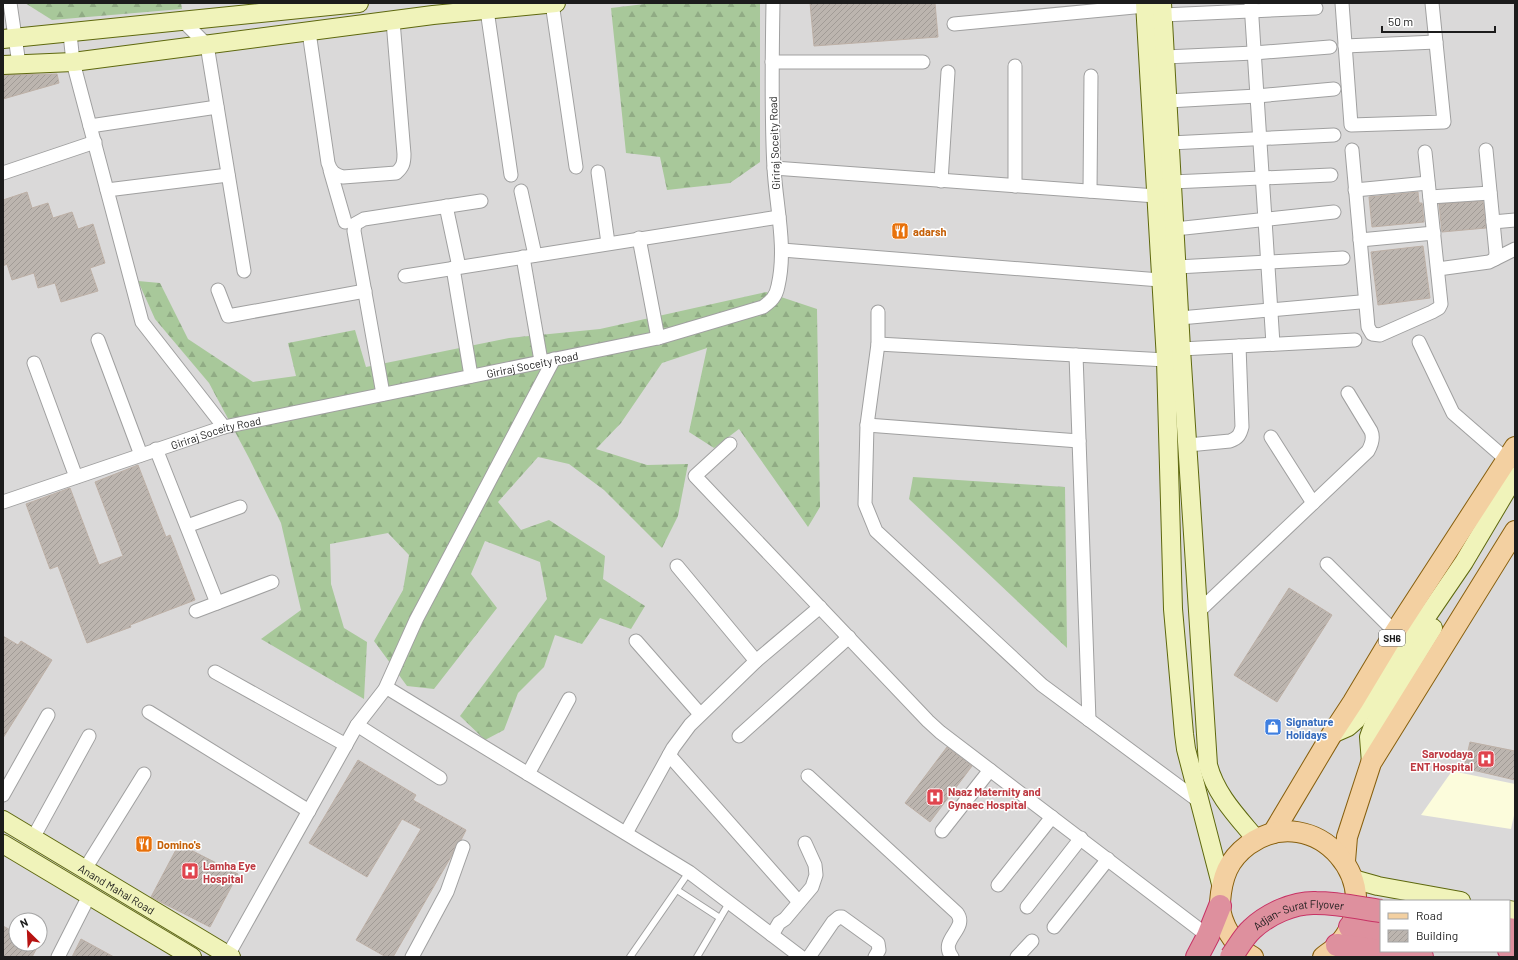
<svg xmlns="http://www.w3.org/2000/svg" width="1518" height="960" font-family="Barlow,sans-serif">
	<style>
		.residential { fill: #dad9d9; fill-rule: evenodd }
		.education { fill: #fcfcdc }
		.forest { fill: url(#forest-firs) }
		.building { fill: url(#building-hatch); stroke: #bdb0a6 }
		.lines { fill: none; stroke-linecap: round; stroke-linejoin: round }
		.lane-casing { stroke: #a0a0a0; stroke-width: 8 }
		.street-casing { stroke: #a0a0a0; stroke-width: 15 }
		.secondary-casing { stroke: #5e680e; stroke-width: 20 }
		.primary-casing { stroke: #875f0d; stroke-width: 22 }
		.highway-casing { stroke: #c73365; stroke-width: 24 }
		.lane { stroke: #fff; stroke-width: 6 }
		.street { stroke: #fff; stroke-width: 13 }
		.secondary { stroke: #f0f3ba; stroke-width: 18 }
		.primary { stroke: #f3d0a1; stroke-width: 20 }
		.highway { stroke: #de909e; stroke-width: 22 }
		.highway-bridge-casing { stroke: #c73365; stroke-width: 24; stroke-linecap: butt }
		.highway-bridge { stroke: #de909e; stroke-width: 22 }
		.labels { text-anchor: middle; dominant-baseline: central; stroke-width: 3; stroke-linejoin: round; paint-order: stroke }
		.shield { fill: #fff; stroke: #606060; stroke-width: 1 }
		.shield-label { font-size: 10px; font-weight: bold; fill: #1c1c1c }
		.street-label { font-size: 11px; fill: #1c1c1c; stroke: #fff }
		.food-label { font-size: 11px; font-weight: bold; fill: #c56008; stroke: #fff; text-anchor: start }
		.shop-label { font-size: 11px; font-weight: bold; fill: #366cbe; stroke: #fff; text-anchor: start }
		.health-label { font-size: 11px; font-weight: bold; fill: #be3a42; stroke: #fff; text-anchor: start }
	</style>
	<defs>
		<pattern id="forest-firs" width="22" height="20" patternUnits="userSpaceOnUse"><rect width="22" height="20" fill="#a8c89a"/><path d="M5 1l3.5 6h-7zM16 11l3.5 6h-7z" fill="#90ab84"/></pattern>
		<pattern id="building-hatch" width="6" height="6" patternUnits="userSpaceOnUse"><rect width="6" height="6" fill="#bcb5af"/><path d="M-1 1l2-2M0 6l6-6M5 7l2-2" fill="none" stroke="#a19b96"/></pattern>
	</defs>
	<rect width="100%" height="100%" fill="#ece9e2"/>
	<!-- residential -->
	<path class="residential" d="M3 3H1515V957H3ZM1381 901H1509V951H1381ZM16 920H40V944H16Z"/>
	<!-- education -->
	<polygon class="education" points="1452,771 1515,784 1515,811 1511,829 1421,815"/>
	<!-- forest -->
	<g class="forest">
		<polygon points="25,3 181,3 182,9 52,20"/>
		<polygon points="653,3 760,3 760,162 730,183 667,190 660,157 626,153 611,8"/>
		<polygon points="138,281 160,283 188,339 253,382 296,376 288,343 355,330 366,367 509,338 600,329 766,292 817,309 820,507 808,527 739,429 714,448 689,432 707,348 662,363 621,423 596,449 647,465 688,464 678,516 662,548 604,490 569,464 538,457 498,502 521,530 549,520 605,556 603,579 645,606 631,629 600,618 582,644 555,635 544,667 518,693 504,730 485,740 460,716 547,599 540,562 485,541 471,574 497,608 434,689 407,686 374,641 403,590 409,555 388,533 330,544 331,584 344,628 367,642 364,699 261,639 301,610 281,523 249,458 209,383 155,319"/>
		<polygon points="913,477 1065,487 1067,648 909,499"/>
	</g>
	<!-- building -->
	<g class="building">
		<polygon points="810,3 935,3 938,37 814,46"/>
		<polygon points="57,74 59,83 3,99 3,75"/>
		<polygon points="27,192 32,208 48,203 53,218 72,212 78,229 93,224 105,263 90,268 98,291 61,302 55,283 38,288 34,273 12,280 7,264 3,266 3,200"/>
		<polygon points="1418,192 1419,203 1422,203 1424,222 1372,227 1369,197"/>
		<polygon points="1483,201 1486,228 1442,232 1439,204"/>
		<polygon points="1423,246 1430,298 1378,305 1371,252"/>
		<polygon points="138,465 166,537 170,535 195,600 130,625 131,627 87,643 58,566 50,569 26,504 70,488 99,565 123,556 95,482"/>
		<polygon points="1289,588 1332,615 1277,702 1234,675"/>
		<polygon points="3,636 18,645 21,641 52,660 3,738"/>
		<polygon points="1470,742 1515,751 1515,780 1464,768"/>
		<polygon points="947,747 972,766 930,822 905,803"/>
		<polygon points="358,760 416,795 413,800 466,830 461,840 456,844 452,855 393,957 386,957 356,940 421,829 402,819 367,877 309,843"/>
		<polygon points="179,844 238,874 210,927 151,897"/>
		<polygon points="3,926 16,933 16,944 39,944 32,957 3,957"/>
		<polygon points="81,939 114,957 72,957"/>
	</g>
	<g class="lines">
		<defs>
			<g id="lane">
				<polyline points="677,890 720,918"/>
				<polyline points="630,957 689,872"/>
				<polyline points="697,957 729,903"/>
			</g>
			<g id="street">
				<polyline points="10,3 19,64"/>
				<polyline points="552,3 576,167"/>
				<polyline points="1251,3 1273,344"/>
				<polyline points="1342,3 1351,125 1444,122 1432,3"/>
				<polyline points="487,10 511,175"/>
				<polyline points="1163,15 1316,8"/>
				<polyline points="183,21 207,45 244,271"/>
				<polyline points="954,24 1145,6"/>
				<path d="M309 32 328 163C331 172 335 175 343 177L396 173C403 167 404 163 404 154L393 21"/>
				<polyline points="70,34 73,62 142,322 224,427"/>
				<polyline points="1345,46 1436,42"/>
				<polyline points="1165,57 1254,53 1330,47"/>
				<polyline points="772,62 923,62"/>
				<polyline points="1168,101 1257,96 1334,89"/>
				<polyline points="90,126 217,107"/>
				<polyline points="1170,143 1334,135"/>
				<polyline points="1352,150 1368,327 1372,334 1380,335 1432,312 1439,308 1441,304 1425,152"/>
				<polyline points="774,168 1156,196"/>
				<polyline points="330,170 345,222"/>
				<polyline points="598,172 608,243"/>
				<polyline points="3,173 95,142"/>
				<polyline points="941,181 948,72"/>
				<polyline points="1172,182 1331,175"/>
				<polyline points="1015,186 1015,66"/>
				<polyline points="107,190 228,175"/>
				<polyline points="1355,190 1428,183"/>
				<polyline points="521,191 535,255"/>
				<polyline points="1090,191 1091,76"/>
				<polyline points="1430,197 1490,193"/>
				<polyline points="446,206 459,267"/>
				<polyline points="1493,222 1515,220"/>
				<polyline points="1175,229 1334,212"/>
				<polyline points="639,238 658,338"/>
				<polyline points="1360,240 1434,233"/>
				<polyline points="782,250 1160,280"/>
				<polyline points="523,257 541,361"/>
				<polyline points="1495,259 1515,249"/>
				<polyline points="1177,267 1343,258"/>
				<polyline points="453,268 471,376"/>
				<polyline points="1438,269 1489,262 1495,259 1496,253 1486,150"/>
				<polyline points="405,276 779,217"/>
				<polyline points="218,290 228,316 365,291"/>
				<polyline points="878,312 878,344 867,425 865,504 876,531 1042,685 1200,802"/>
				<polyline points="1180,318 1360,302"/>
				<polyline points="98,340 141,455"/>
				<polyline points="1419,342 1453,413 1507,460"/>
				<polyline points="878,344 1166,360"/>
				<polyline points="1181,349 1355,340"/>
				<polyline points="1076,355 1089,720"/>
				<polyline points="34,363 76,477"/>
				<polyline points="383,394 354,231 355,224 364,219 481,201"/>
				<polyline points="867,425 1079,441"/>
				<polyline points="1271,437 1313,503"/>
				<polyline points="730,444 695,476 928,721 940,732 1208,936"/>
				<path d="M1188 445 1230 441C1238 438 1240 435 1242 427L1239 346"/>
				<polyline points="156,449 217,603 272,582"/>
				<path id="s1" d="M3 502 224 427 658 338 763 307C771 301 776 297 778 286 787 247 776 206 774 168 771 113 772 58 773 3"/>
				<polyline points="187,526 240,507"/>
				<polyline points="1327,564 1395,632"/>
				<polyline points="677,566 756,661"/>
				<polyline points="196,611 217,603"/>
				<path d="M1198 612 1368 451C1372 444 1374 438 1371 431L1348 393"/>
				<polyline points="636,641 700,714"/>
				<polyline points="215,672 346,745"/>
				<polyline points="385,689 389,689 689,872 801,957"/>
				<polyline points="149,712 309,811"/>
				<polyline points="357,725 440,778"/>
				<polyline points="739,736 849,637"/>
				<polyline points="669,755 799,902"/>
				<polyline points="528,774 569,699"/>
				<path d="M808 776 957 913C969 929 938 939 952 957"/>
				<polyline points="3,795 48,715"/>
				<polyline points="942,831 990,770"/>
				<polyline points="626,833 673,748 690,725 756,661 820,607"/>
				<polyline points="33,838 89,736"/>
				<polyline points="85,869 144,774"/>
				<polyline points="998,885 1052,817"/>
				<polyline points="1027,907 1081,838"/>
				<polyline points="1054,927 1108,859"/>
				<polyline points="772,935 779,923 785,919 812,887 816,875 815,865 805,843"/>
				<polyline points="58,957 89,896"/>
				<polyline points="227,957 357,725 385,689 416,620 554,359"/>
				<polyline points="412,957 447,892 463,847"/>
				<polyline points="809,957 833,922 839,917 842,917 878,943 879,950 875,957"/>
				<polyline points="1017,957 1032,941"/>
			</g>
			<g id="secondary">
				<polyline points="1145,3 1166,360 1173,609 1184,734 1186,749 1221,884"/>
				<path d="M1162 3 1181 349 1208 765C1216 795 1237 816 1256 839"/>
				<polyline points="3,39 359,3"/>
				<polyline points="3,65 73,62 433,15 556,3"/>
				<polyline points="1332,734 1348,727 1356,720 1464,562 1515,476"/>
				<polyline points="1371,763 1369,737 1373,726 1433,628"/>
				<path id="s2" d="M3 820 231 957"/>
				<polyline points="3,844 192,957"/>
				<polyline points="1353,879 1378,886 1461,901"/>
				<polyline points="1509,910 1515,911"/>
			</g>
			<g id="primary">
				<polyline points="1273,833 1332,734 1353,702 1395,632 1515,447"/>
				<polyline points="1345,861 1347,837 1371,763 1515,531"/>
				<path d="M1253 957C1235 948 1219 922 1220 902 1222 877 1228 860 1248 845 1315 797 1393 887 1337 946 1333 950 1328 953 1323 957"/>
			</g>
			<g id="highway">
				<polyline points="1350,927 1381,931"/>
				<polyline points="1509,929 1515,930"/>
				<polyline points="1337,945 1422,957"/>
				<polyline points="1509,950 1515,951"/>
				<polyline points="1197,957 1208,936 1220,906"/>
			</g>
		</defs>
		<!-- lane casing -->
		<use href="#lane" class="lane-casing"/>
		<!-- street casing -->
		<use href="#street" class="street-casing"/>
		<!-- secondary casing -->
		<use href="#secondary" class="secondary-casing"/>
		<!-- primary casing -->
		<use href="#primary" class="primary-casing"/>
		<!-- highway casing -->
		<use href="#highway" class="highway-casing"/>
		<!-- lane -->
		<use href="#lane" class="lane"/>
		<!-- street -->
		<use href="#street" class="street"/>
		<!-- secondary -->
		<use href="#secondary" class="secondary"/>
		<!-- primary -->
		<use href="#primary" class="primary"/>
		<!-- highway -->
		<use href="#highway" class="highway"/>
		<defs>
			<g id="highway-bridge">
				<path id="s3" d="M1231 957C1238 948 1243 937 1252 929 1268 914 1294 902 1316 903 1338 903 1360 908 1381 911"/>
			</g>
		</defs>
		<!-- highway-bridge casing -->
		<use href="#highway-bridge" class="highway-bridge-casing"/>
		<!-- highway-bridge -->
		<use href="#highway-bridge" class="highway-bridge"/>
	</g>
	<!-- icons -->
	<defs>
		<symbol id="restaurant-square" viewBox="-11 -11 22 22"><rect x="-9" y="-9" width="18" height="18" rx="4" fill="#e8710a" stroke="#fff"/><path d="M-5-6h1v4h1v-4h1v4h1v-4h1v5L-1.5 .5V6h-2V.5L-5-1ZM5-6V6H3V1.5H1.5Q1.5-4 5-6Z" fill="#fff"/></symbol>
		<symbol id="shop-square" viewBox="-11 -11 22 22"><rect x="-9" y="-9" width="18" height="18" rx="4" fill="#3f7fe0" stroke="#fff"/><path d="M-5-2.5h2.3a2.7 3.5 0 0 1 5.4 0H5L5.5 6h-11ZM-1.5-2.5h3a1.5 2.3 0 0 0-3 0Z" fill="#fff"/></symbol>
		<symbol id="hospital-square" viewBox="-11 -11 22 22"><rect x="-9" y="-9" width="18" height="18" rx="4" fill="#e0444e" stroke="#fff"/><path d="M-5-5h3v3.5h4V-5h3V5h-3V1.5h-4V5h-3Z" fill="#fff"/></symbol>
	</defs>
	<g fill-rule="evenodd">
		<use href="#restaurant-square" x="890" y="221" width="20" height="20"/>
		<use href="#shop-square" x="1263" y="717" width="20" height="20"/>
		<use href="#hospital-square" x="1476" y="749" width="20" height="20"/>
		<use href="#hospital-square" x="925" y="787" width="20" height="20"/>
		<use href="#restaurant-square" x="134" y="834" width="20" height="20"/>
		<use href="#hospital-square" x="180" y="861" width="20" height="20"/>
	</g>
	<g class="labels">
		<!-- shield labels -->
		<rect class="shield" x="1379" y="630" width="26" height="16" rx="3"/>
		<g class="shield-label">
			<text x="1392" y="638">SH6</text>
		</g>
		<!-- street labels -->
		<g class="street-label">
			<text transform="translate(774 143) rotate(-92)">Giriraj Soceity Road</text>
			<text stroke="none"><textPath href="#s1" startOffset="548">Giriraj Soceity Road</textPath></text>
			<text stroke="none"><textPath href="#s1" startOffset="224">Giriraj Soceity Road</textPath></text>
			<text stroke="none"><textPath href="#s2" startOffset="133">Anand Mahal Road</textPath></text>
			<text stroke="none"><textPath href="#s3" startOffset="86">Adjan- Surat Flyover</textPath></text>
		</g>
		<!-- food labels -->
		<g class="food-label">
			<text x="913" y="231">adarsh</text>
			<text x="157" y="844">Domino's</text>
		</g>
		<!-- shop labels -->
		<g class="shop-label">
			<text x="1286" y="721">Signature<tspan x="1286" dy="13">Holidays</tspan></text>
		</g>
		<!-- health labels -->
		<g class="health-label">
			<text x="1473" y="753" text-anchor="end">Sarvodaya<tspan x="1473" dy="13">ENT Hospital</tspan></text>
			<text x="948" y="791">Naaz Maternity and<tspan x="948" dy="13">Gynaec Hospital</tspan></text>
			<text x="203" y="865">Lamha Eye<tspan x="203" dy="13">Hospital</tspan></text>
		</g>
	</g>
	<!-- border -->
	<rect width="1518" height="960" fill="none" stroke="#1c1c1c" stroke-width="8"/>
	<!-- legend -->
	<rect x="1380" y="900" width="130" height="52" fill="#ffffff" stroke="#a4a4a4"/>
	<rect x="1388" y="913" width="20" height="6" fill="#f3d0a1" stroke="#a4a4a4"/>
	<text x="1416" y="920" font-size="12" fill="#1c1c1c">Road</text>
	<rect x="1388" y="930" width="20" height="12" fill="url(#building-hatch)" stroke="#a4a4a4"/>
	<text x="1416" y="940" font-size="12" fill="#1c1c1c">Building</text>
	<!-- north arrow -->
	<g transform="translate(28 932) rotate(336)"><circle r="19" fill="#ffffff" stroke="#a4a4a4"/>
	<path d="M0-3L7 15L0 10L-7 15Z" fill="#b61211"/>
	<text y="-6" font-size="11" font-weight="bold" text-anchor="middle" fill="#1c1c1c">N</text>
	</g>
	<!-- scale -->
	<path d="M1382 26v6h113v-6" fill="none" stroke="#1c1c1c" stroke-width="2"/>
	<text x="1388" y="26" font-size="12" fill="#1c1c1c" stroke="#ffffff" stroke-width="3" paint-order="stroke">50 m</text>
</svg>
